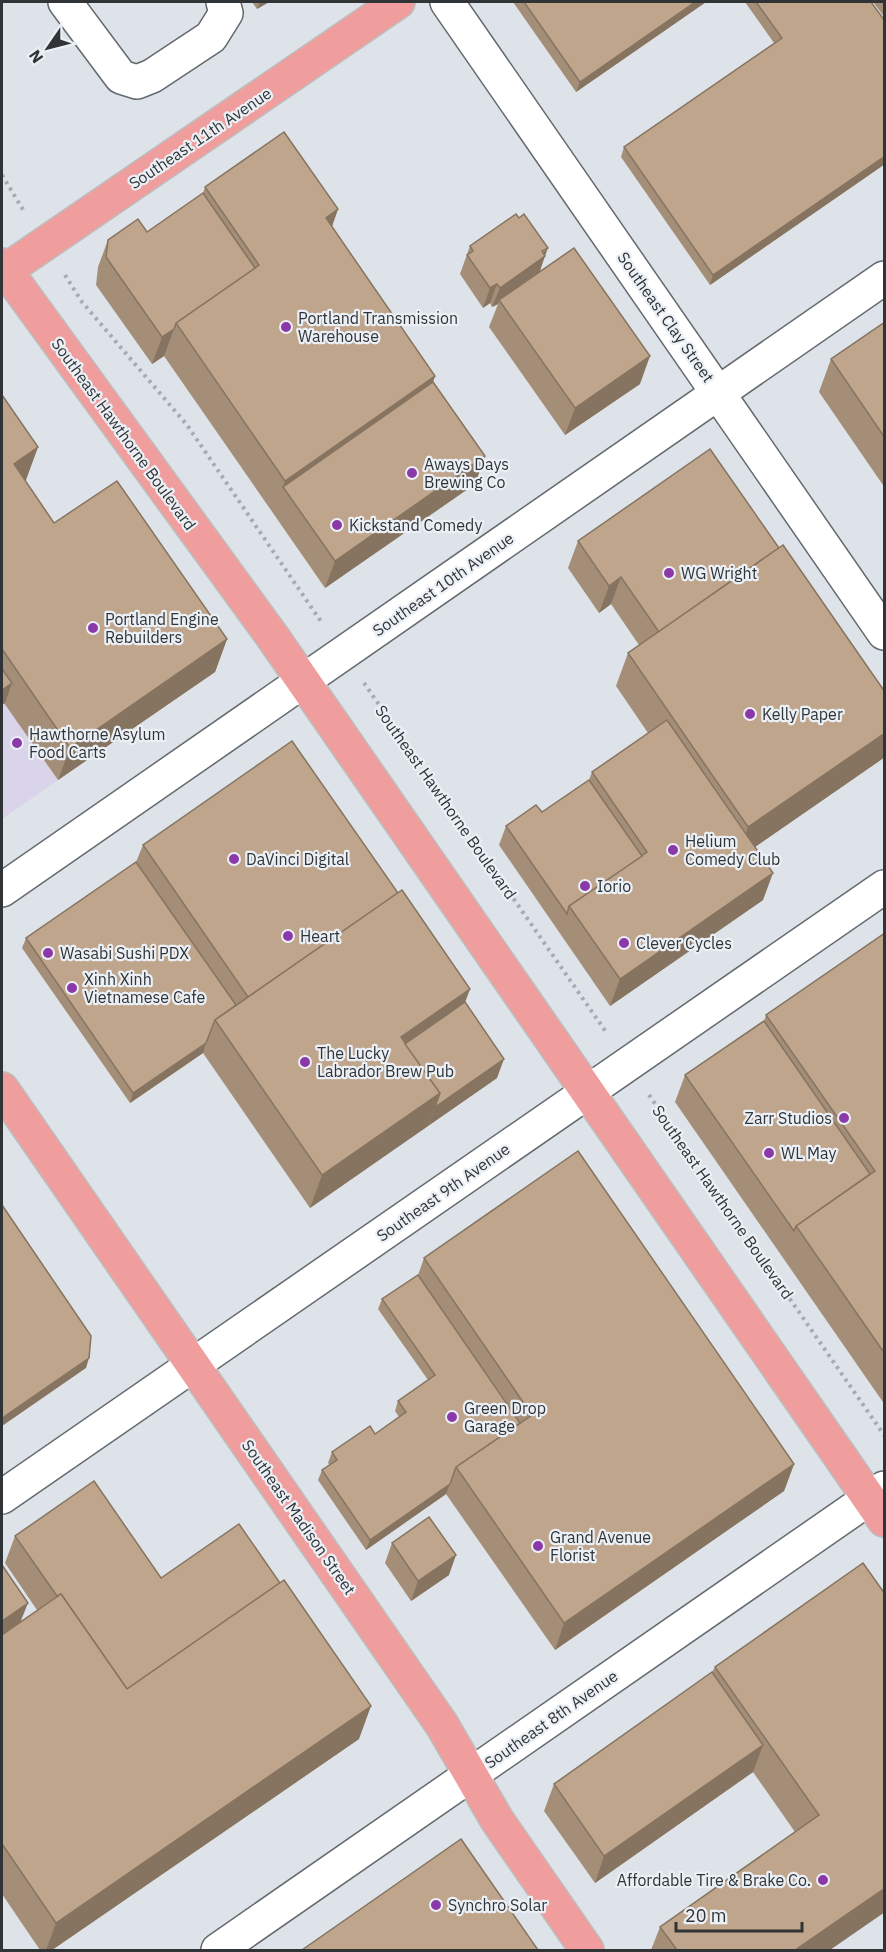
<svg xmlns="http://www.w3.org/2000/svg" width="886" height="1952" font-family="'IBM Plex Sans',sans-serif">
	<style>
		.commercial { fill: #dad4ea }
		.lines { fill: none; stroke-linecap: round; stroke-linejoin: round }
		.minor-casing { stroke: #64696e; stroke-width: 36 }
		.major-casing { stroke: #bdbebf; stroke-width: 36 }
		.path { stroke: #a6abaf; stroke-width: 4; stroke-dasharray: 3 4.5; stroke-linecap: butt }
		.minor { stroke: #fff; stroke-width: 33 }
		.major { stroke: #ef9d9d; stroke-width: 33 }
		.wall { fill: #a48e78 }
		.shaded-wall { fill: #867461 }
		.building { fill: #bfa58b; stroke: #867461; stroke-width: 1.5 }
		.poi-dot { fill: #8b39a8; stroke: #ebf0f6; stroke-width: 2 }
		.labels { text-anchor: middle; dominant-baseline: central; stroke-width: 4.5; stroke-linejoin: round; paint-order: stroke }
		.street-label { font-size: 16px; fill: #313436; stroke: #ebf0f6 }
		.poi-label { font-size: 16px; fill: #313436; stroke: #ebf0f6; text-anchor: start }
	</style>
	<rect width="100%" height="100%" fill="#dde3e8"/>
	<!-- commercial -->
	<polygon class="commercial" points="5,703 58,780 2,819 2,705"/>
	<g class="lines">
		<defs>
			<g id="minor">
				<polyline points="65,2 121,77 137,82 152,76 211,37 226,13 223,2"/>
				<polyline points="447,2 884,633"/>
				<polyline points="2,890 884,278"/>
				<polyline points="2,1497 884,887"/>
				<polyline points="218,1950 884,1488"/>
			</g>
			<g id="major">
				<polyline points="2,265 272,636 884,1520"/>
				<polyline points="2,273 398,2"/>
				<polyline points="2,1089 442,1725 497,1820 587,1950"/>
			</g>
		</defs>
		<!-- minor casing -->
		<use href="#minor" class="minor-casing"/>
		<!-- major casing -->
		<use href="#major" class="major-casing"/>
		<!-- path -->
		<g class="path">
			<polyline points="2,175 25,213"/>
			<polyline points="65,275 82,302 187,425 322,623"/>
			<polyline points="364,683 606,1032"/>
			<polyline points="649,1095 884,1435"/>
		</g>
		<!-- minor -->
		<use href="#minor" class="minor"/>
		<!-- major -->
		<use href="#major" class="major"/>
	</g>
	<!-- wall -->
	<g class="wall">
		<polygon points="252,2 269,2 257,9"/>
		<polygon points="513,2 706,2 576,92"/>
		<polygon points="745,2 871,2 885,21 885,164 710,285 621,157 624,147 774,43"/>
		<polygon points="873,2 885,2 885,18"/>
		<polygon points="205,187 338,209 332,227 435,376 433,382 485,456 475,484 325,588 164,356 152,364 96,285 98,267 108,240 147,232 203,193"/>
		<polygon points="470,246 545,255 540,272 640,384 565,435 489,327 498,304 492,307 490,303 483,308 460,274"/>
		<polygon points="885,322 885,488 819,392 831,359"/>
		<polygon points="2,395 38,447 25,481 54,523 227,639 215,672 58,780 4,703 2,705"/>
		<polygon points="578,541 779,548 885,692 885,757 755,847 763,900 610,1006 499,845 506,826 542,812 589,780 592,772 648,733 616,686 628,653 639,645 611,604 599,613 568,568"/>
		<polygon points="143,845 465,1002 497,1078 310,1208 203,1053 130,1103 22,948 26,938 136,862"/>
		<polygon points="885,933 885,1405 675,1102 685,1075 764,1021 766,1015"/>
		<polygon points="424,1258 794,1464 784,1491 555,1650 446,1494 366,1550 318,1480 322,1470 330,1465 328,1463 332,1452 375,1434 399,1417 395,1411 398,1401 428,1380 378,1309 382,1299 418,1275"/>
		<polygon points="15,1536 161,1578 359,1739 52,1950 40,1950 2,1894 2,1565 21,1621 37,1610 5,1563"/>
		<polygon points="392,1543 449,1575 411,1601 385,1563"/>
		<polygon points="885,1594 830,1950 651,1950 660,1927 795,1832 753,1772 595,1883 544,1811 554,1784 712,1672 715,1667"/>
	</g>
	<!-- shaded-wall -->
	<g class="shaded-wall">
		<polygon points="260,2 269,2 257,9"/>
		<polygon points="695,2 706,2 576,92 580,82"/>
		<polygon points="885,156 885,164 710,285 713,275"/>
		<polygon points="338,209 326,242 326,218"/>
		<polygon points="548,248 538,275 499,300 498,304 492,307 500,288"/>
		<polygon points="497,284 490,303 483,308 490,288"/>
		<polygon points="174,329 164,356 152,364 162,337"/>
		<polygon points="650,356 640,384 565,435 575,408"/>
		<polygon points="435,376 423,409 283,487 285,481"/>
		<polygon points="38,447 26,480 2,497 14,464"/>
		<polygon points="485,456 475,484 325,588 335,561"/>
		<polygon points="621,577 611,604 599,613 609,586"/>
		<polygon points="227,639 215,672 58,780 70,748"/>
		<polygon points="12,683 5,703 2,705 2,690"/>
		<polygon points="885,733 885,757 736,860 748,827"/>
		<polygon points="773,873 763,900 610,1006 620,979"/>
		<polygon points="470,989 458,1022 396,1051 401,1037"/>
		<polygon points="206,1043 203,1053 130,1103 133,1093"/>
		<polygon points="504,1059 497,1078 428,1126 435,1107"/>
		<polygon points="440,1093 428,1126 310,1208 322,1175"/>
		<polygon points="89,1358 86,1368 2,1426 2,1418"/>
		<polygon points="794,1464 784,1491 555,1650 564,1623"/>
		<polygon points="450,1484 446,1494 366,1550 370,1540"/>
		<polygon points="456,1555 449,1575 411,1601 418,1581"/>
		<polygon points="28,1603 20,1623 2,1636 2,1621"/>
		<polygon points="371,1706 359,1739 52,1950 46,1950 56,1923"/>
		<polygon points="763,1745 753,1772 595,1883 604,1856"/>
		<polygon points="885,1888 885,1912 830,1950 795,1950"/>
	</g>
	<!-- building -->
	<g class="building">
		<polygon points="524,2 695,2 580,82"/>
		<polygon points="756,2 871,2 885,21 885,156 713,275 624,147 782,38"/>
		<polygon points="284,132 338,209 326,218 435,376 285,481 176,323 259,265 205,187"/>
		<polygon points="203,193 255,268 176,323 174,329 162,337 106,257 108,240 138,219 147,232"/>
		<polygon points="516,214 519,218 524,214 548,248 542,251 545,256 500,288 497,284 490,288 467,255 473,251 470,246"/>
		<polygon points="574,248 650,356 575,408 499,300"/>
		<polygon points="885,322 885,438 831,359"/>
		<polygon points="433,382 485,456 335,561 283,487"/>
		<polygon points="2,395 38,447 14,464 54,523 117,481 227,639 70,748 2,649"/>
		<polygon points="710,449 779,548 659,632 621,577 609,586 578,541"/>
		<polygon points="783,545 885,692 885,733 748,827 628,653"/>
		<polygon points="2,669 12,683 2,690"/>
		<polygon points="667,720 773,873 620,979 569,906 647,852 592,772"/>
		<polygon points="292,741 398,893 248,997 143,845"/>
		<polygon points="589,780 642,856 569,906 567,914 506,826 536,805 542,812"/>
		<polygon points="136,862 236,1005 215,1020 206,1043 133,1093 26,938"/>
		<polygon points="402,890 470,989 401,1037 440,1093 322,1175 215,1020"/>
		<polygon points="885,933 885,1354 796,1226 875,1171 766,1015"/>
		<polygon points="465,1002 504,1059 435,1107 440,1093 405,1044"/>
		<polygon points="764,1021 870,1174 796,1226 794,1231 685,1075"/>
		<polygon points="578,1151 794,1464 564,1623 456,1467 532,1415 424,1258"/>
		<polygon points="2,1205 91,1336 89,1358 2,1418"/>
		<polygon points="418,1275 520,1423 456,1467 450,1484 370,1540 322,1470 337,1460 332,1452 370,1426 375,1434 406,1412 398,1401 435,1375 382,1299"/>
		<polygon points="94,1481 161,1578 239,1524 280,1583 127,1689 61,1594 57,1596 15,1536"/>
		<polygon points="429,1517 456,1555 418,1581 392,1543"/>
		<polygon points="863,1563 885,1594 885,1888 795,1950 677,1950 660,1927 819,1815 715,1667"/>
		<polygon points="2,1565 28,1603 2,1621"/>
		<polygon points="284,1580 371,1706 56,1923 2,1844 2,1635 61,1594 127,1689"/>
		<polygon points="712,1672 763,1745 604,1856 554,1784"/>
		<polygon points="461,1839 538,1950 302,1950"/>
	</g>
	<!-- markers -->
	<g class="poi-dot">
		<circle cx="286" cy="327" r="6"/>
		<circle cx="412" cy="473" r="6"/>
		<circle cx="337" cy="525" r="6"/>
		<circle cx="669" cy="573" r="6"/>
		<circle cx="93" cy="628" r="6"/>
		<circle cx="750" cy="714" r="6"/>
		<circle cx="17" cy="743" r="6"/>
		<circle cx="673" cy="850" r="6"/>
		<circle cx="234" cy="859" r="6"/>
		<circle cx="585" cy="886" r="6"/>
		<circle cx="288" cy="936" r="6"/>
		<circle cx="624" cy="943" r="6"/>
		<circle cx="48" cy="953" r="6"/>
		<circle cx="72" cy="988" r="6"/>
		<circle cx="305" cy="1062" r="6"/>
		<circle cx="844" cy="1118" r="6"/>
		<circle cx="769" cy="1153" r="6"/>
		<circle cx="452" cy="1417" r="6"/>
		<circle cx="538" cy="1546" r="6"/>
		<circle cx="823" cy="1880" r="6"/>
		<circle cx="436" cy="1905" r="6"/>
	</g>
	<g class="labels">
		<!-- street labels -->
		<g class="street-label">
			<text transform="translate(200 138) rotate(-34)">Southeast 11th Avenue</text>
			<text transform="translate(666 317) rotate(55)">Southeast Clay Street</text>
			<text transform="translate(124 434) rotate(54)">Southeast Hawthorne Boulevard</text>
			<text transform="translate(443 584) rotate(-35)">Southeast 10th Avenue</text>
			<text transform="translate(446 802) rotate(55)">Southeast Hawthorne Boulevard</text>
			<text transform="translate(443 1192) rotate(-35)">Southeast 9th Avenue</text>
			<text transform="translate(723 1202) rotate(55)">Southeast Hawthorne Boulevard</text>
			<text transform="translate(299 1517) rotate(55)">Southeast Madison Street</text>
			<text transform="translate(551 1719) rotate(-35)">Southeast 8th Avenue</text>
		</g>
		<!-- poi labels -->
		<g class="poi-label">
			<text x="298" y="318">Portland Transmission<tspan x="298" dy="18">Warehouse</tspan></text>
			<text x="424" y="464">Aways Days<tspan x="424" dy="18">Brewing Co</tspan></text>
			<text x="349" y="525">Kickstand Comedy</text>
			<text x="681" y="573">WG Wright</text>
			<text x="105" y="619">Portland Engine<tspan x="105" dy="18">Rebuilders</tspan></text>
			<text x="762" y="714">Kelly Paper</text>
			<text x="29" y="734">Hawthorne Asylum<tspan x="29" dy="18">Food Carts</tspan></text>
			<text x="685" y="841">Helium<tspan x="685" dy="18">Comedy Club</tspan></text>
			<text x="246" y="859">DaVinci Digital</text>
			<text x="597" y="886">Iorio</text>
			<text x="300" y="936">Heart</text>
			<text x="636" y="943">Clever Cycles</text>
			<text x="60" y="953">Wasabi Sushi PDX</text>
			<text x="84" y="979">Xinh Xinh<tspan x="84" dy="18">Vietnamese Cafe</tspan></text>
			<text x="317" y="1053">The Lucky<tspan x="317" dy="18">Labrador Brew Pub</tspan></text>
			<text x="832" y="1118" text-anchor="end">Zarr Studios</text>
			<text x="781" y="1153">WL May</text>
			<text x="464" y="1408">Green Drop<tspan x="464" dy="18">Garage</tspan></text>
			<text x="550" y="1537">Grand Avenue<tspan x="550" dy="18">Florist</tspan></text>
			<text x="811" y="1880" text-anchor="end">Affordable Tire &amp; Brake Co.</text>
			<text x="448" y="1905">Synchro Solar</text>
		</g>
	</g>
	<!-- border -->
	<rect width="886" height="1952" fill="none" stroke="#313436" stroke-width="6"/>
	<!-- north arrow -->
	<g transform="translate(48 48) rotate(235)" stroke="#ebf0f6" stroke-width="4.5" paint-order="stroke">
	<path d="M0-4.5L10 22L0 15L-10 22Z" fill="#313436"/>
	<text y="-9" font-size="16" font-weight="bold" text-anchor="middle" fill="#313436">N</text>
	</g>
	<!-- scale -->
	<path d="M676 1922v9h126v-9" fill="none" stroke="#313436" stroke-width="3"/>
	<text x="685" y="1922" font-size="18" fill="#313436" stroke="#ebf0f6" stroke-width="4.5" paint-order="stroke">20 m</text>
</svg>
